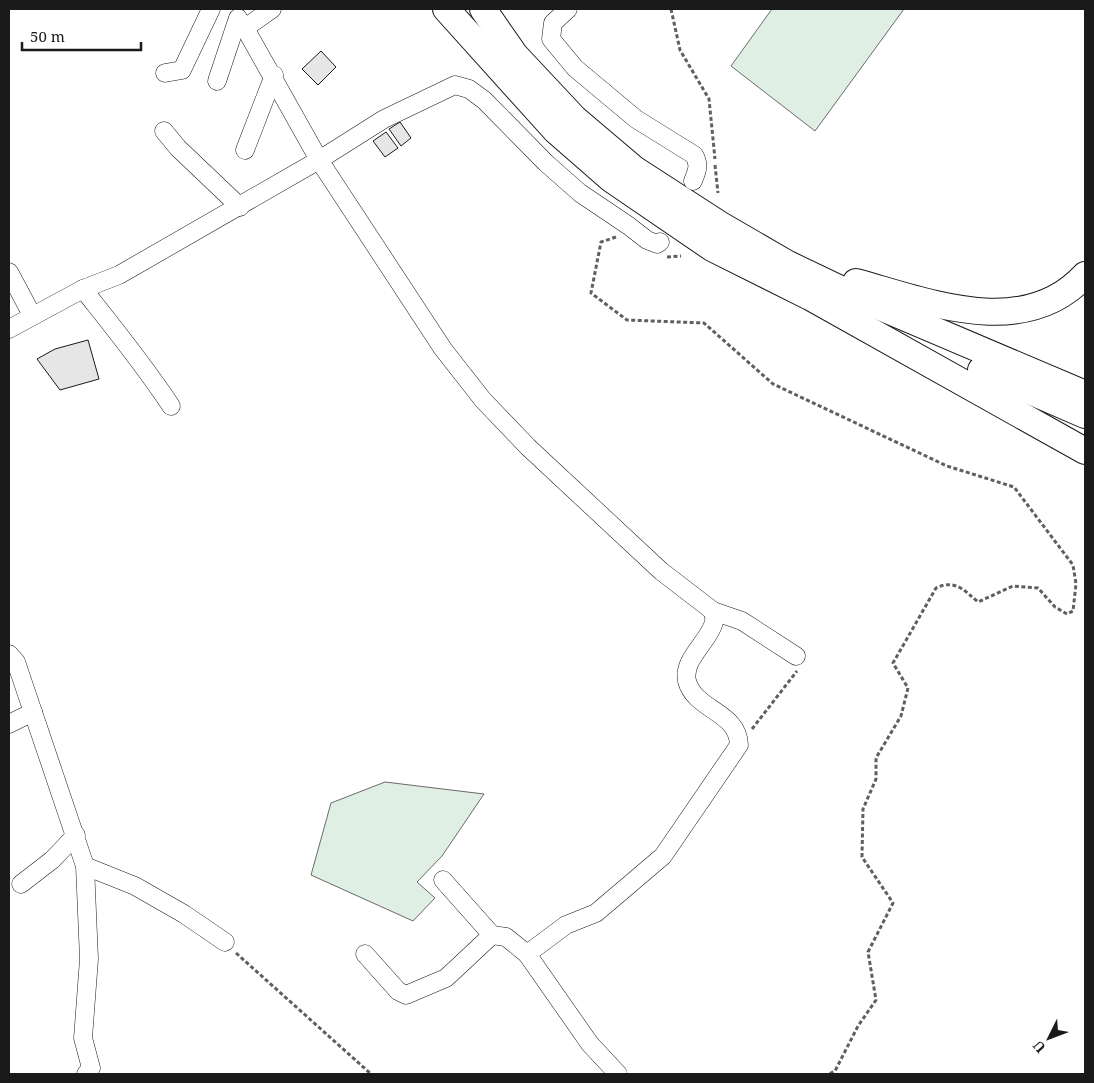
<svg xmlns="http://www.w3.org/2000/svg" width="1094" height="1083" font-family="'Noto Serif',serif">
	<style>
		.green { fill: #e0efe3; stroke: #6a6a6a }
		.building { fill: #e6e6e6; stroke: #1a1a1a }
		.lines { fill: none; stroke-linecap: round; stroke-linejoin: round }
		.minor-casing { stroke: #1a1a1a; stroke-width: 19 }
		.highway-casing { stroke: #1a1a1a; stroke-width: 28 }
		.path { stroke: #5f5f5f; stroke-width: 3; stroke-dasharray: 4 2.5; stroke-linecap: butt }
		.minor { stroke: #fff; stroke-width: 18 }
		.highway { stroke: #fff; stroke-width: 26 }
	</style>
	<rect width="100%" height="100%" fill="#fff"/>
	<!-- green -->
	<g class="green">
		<polygon points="772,9 904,9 815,131 731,66"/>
		<polygon points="385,782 484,794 442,856 417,882 435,898 413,921 311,875 331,803"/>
	</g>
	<!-- building -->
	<g class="building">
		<polygon points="321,51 336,67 318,85 302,69"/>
		<polygon points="400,122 411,138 401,146 389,129"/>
		<polygon points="386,132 398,148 385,157 373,141"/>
		<polygon points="88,340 99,379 60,390 37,359 55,349"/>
	</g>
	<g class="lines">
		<defs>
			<g id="minor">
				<path d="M568 9 553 23 551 39 575 68 636 119 694 155C700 165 697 171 693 181"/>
				<polyline points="238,19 245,28 272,9"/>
				<polyline points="165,73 182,70 211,9"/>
				<polyline points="217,81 238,18"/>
				<polyline points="164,131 178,148 240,207"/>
				<polyline points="245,150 274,75"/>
				<polyline points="660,242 657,244 647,240 629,226 580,193 546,163 484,100 469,89 455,85 384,119 319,160 443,349 483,400 528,447 661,571 713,611 742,621 796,656"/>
				<polyline points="9,272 32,315"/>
				<path d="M83 289C113 327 144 365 171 406"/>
				<polyline points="9,329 83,289 119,275 319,160 245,28"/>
				<polyline points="9,654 16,662 85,866 89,959 83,1038 91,1068 86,1074"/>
				<polyline points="9,724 33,712"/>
				<polyline points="85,866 135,886 184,914 225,942"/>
				<path d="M443 880 492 935 506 937 527 954 566 925 596 913 663 856 739 745C738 711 695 711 687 681 682 659 709 642 714 622 715 619 713 614 713 611"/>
				<polyline points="21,884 52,860 76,835"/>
				<polyline points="365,954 398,991 406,995 446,978 492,935"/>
				<polyline points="527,954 590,1044 618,1074"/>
			</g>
			<g id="highway">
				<polyline points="446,9 556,131 611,179 712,248 810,297 1085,451"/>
				<polyline points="483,9 515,55 575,119 634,169 719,224 788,264 859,298 1085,394"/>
				<path d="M856 282C929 302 1024 341 1085 275"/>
				<polyline points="981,370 1085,415"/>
			</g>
		</defs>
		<!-- minor casing -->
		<use href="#minor" class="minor-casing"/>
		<!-- highway casing -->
		<use href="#highway" class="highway-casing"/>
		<!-- path -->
		<g class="path">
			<polyline points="671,9 680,50 709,99 715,159"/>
			<polyline points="715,165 718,193"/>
			<path d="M616 237 601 242 591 293 627 320 704 323 773 384 947 466 1014 487 1073 565 1076 584 1073 611 1067 614 1055 607 1038 588 1013 586 978 602C964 590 955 579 936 588L893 663 908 688 901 716 876 758V779L863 809 862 857 893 903 868 952 876 1000 858 1026 835 1071 829 1074"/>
			<polyline points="667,257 681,256"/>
			<polyline points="752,729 797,671"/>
			<polyline points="236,953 371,1074"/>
		</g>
		<!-- minor -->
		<use href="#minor" class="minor"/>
		<!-- highway -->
		<use href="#highway" class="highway"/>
	</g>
	<!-- border -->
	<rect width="1094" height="1083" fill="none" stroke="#1a1a1a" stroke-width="20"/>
	<!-- north arrow -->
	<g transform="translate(1049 1038) rotate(228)" stroke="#ffffff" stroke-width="4" paint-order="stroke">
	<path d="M0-4L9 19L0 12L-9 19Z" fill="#1a1a1a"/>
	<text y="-8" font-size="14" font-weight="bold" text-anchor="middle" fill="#1a1a1a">U</text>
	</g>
	<!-- scale -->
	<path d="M22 42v8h119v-8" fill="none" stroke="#1a1a1a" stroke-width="2.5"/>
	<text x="30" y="42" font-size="15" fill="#1a1a1a" stroke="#ffffff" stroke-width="4" paint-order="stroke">50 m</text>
</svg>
